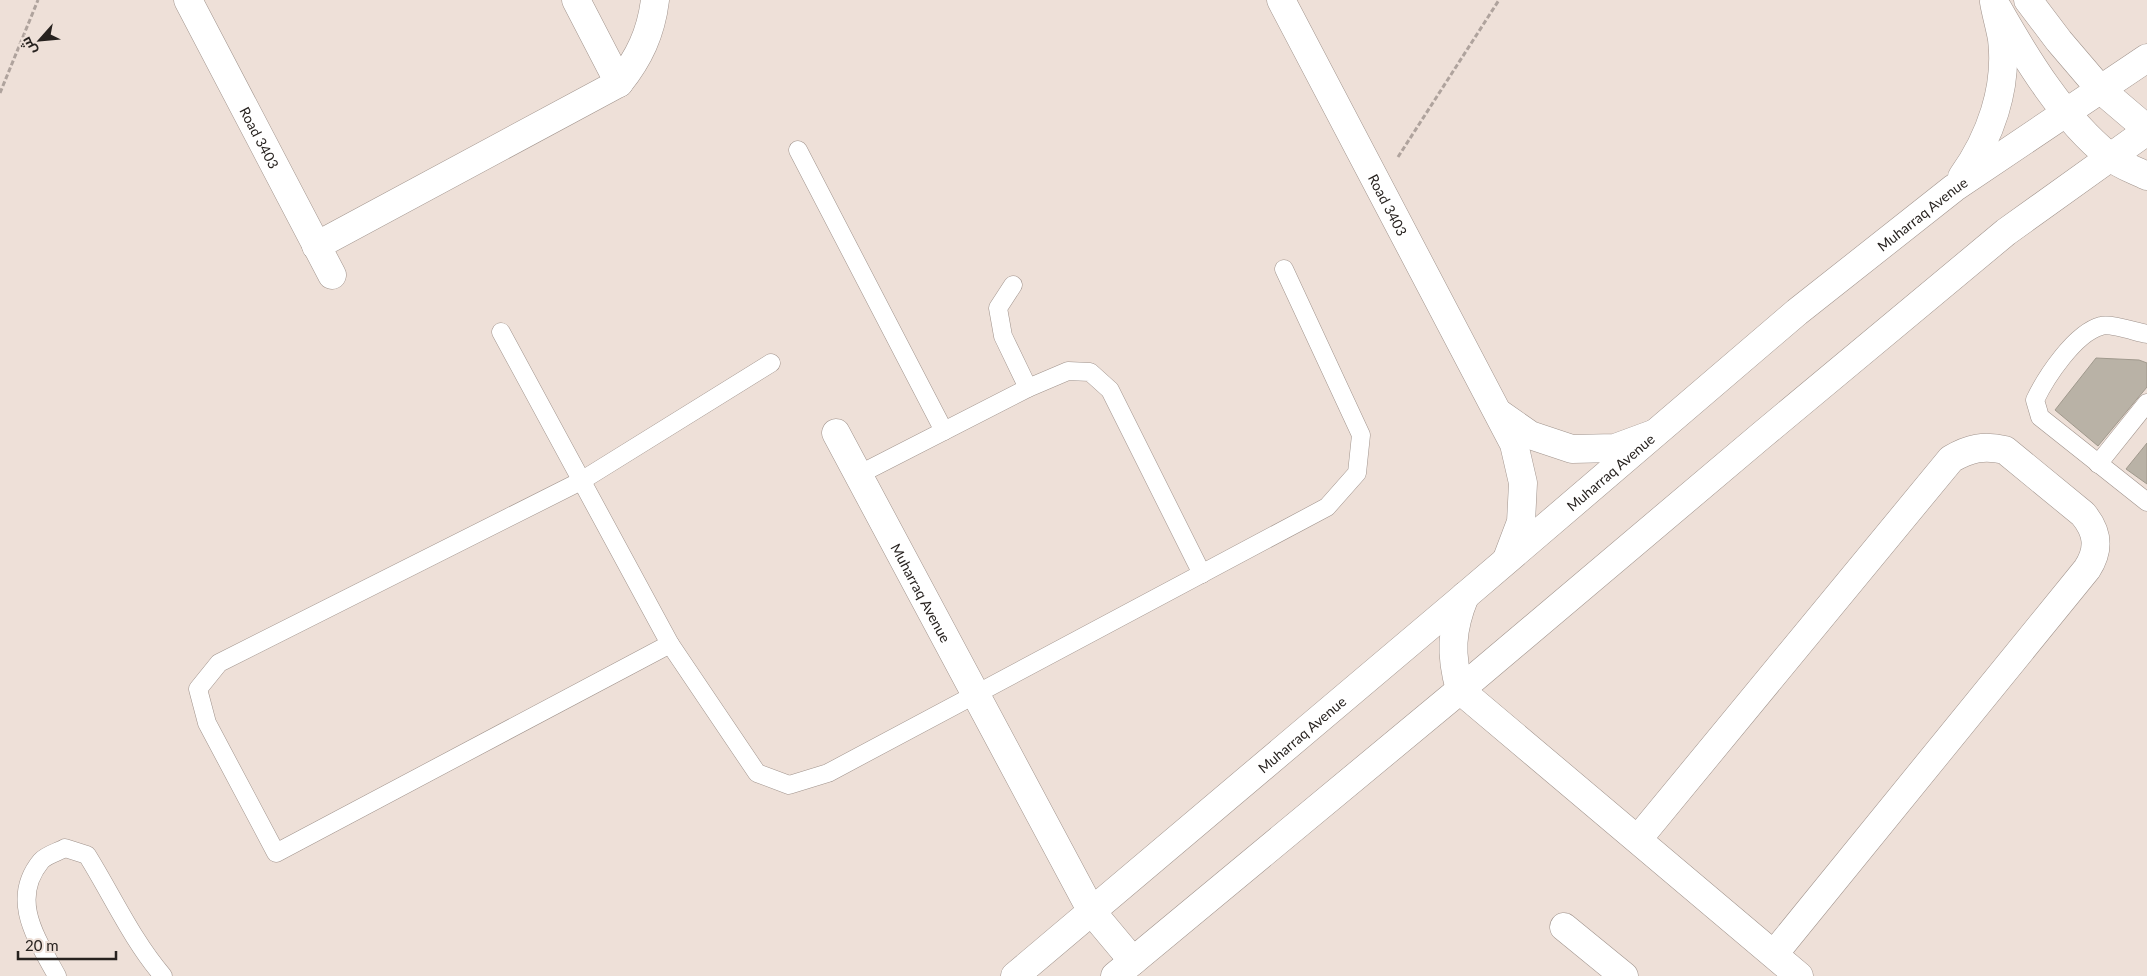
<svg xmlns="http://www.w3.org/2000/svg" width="2147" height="976" font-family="Lato,Cairo,sans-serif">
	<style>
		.building { fill: #b9b2a6; stroke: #a0998d }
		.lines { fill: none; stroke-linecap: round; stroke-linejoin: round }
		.lane-casing { stroke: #a0938c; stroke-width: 19 }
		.street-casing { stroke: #a0938c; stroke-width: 29 }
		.secondary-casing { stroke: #a0938c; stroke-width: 29 }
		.path { stroke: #afa39d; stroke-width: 3; stroke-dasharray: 5 2.5; stroke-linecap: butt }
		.lane { stroke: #fff; stroke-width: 18 }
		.street { stroke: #fff; stroke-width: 28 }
		.secondary { stroke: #fff; stroke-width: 28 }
		.labels { text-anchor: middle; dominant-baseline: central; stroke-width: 5; stroke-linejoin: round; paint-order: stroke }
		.street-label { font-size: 14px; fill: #27221f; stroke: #eee0d8 }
	</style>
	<rect width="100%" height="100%" fill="#eee0d8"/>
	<!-- building -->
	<g class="building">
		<polygon points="2096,358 2139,360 2147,363 2147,387 2098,446 2055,410"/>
		<polygon points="2147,443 2147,484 2126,469"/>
	</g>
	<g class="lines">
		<defs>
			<g id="lane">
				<polyline points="798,150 944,431"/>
				<polyline points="1013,285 998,308 1003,336 1028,388"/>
				<polyline points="501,332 670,644 757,773 789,785 828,773 1327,507 1357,473 1361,435 1284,269"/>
				<path d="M2147 334C2136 332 2110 323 2101 326 2075 333 2046 377 2035 400L2040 417 2147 502"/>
				<polyline points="2098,464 2147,403"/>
				<polyline points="858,475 1028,388 1068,371 1090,372 1110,390 1202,574"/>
				<polyline points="670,644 276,853 207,723 198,689 219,663 581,481 771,363"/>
				<path d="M57 976C37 939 9 900 41 861 46 855 58 852 65 848L87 855C112 895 132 940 163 976"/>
			</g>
			<g id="street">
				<path id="s1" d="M188 0 332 275"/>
				<polyline points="576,0 619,83"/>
				<path id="s2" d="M1281 0 1514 444 1523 483 1521 522 1507 559"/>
				<polyline points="2028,0 2059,41 2100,89 2147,129"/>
				<path d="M1998 9C2027 60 2063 119 2109 156 2119 165 2135 170 2147 176"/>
				<path d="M316 246 619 83C639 58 651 33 655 0"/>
				<polyline points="1500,414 1530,435 1572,449 1615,448 1653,434"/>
				<path id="s3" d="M836 433 1092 912 1133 961"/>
				<polyline points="1460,690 1799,976"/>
				<path d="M1638 839 1951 459C1970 448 1984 445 2005 450L2083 514C2098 532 2100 549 2087 569L1774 954"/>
				<polyline points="1564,927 1624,976"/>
			</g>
			<g id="secondary">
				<path d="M1962 177C1990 138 2008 88 2002 39 2000 27 1996 14 1994 2"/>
				<path d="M1460 690C1450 654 1451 630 1465 596"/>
				<path id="s4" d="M1015 976 1465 596 1797 312 1954 188 2147 58"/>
				<polyline points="1115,976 1460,690 1762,435 2006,232 2147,131"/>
			</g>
		</defs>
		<!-- lane casing -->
		<use href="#lane" class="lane-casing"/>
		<!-- street casing -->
		<use href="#street" class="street-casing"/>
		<!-- secondary casing -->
		<use href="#secondary" class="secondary-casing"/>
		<!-- path -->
		<g class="path">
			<polyline points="0,93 38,0"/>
			<polyline points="1398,157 1499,0"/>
		</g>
		<!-- lane -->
		<use href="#lane" class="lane"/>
		<!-- street -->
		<use href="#street" class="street"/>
		<!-- secondary -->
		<use href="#secondary" class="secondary"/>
	</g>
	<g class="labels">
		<!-- street labels -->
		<g class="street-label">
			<text stroke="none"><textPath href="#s1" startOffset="155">Road 3403</textPath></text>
			<text stroke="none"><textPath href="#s2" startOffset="231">Road 3403</textPath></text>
			<text stroke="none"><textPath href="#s4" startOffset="1185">Muharraq Avenue</textPath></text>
			<text stroke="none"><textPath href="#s4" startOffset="780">Muharraq Avenue</textPath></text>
			<text stroke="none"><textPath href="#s3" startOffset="181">Muharraq Avenue</textPath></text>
			<text stroke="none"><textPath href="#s4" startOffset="375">Muharraq Avenue</textPath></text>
		</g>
	</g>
	<!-- north arrow -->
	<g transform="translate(40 40) rotate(243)" stroke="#eee0d8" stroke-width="4" paint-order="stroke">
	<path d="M0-4L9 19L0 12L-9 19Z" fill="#27221f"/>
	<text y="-8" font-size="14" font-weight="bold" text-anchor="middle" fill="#27221f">ش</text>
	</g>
	<!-- scale -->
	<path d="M18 951v8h98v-8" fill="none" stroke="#27221f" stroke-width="2.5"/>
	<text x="25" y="951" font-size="15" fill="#27221f" stroke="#eee0d8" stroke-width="4" paint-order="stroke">20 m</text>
</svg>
